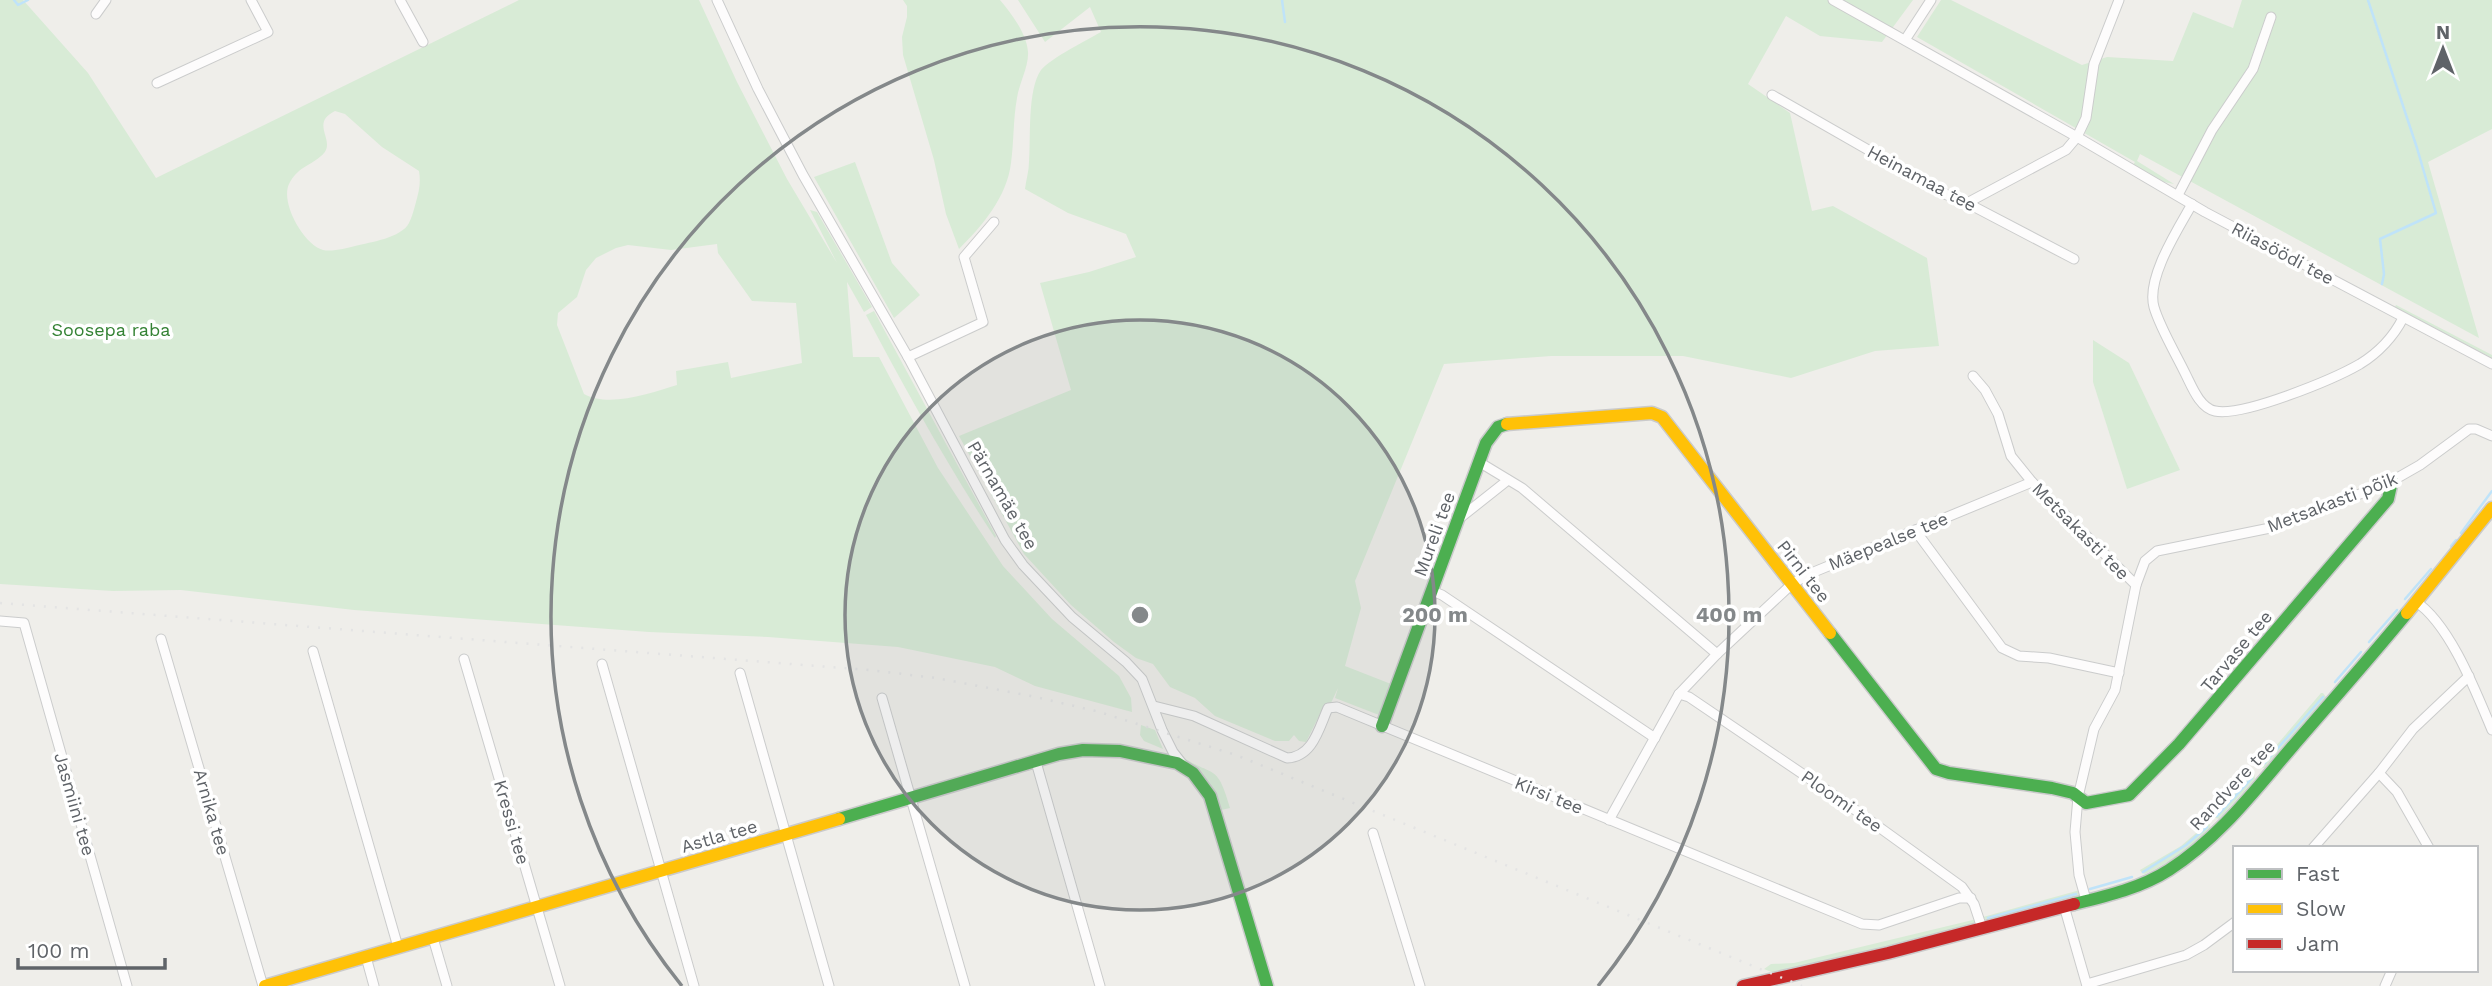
<svg xmlns="http://www.w3.org/2000/svg" width="2492" height="986" font-family="'Work Sans',sans-serif">
	<style>
		.green { fill: #d8ebd6; fill-rule: evenodd }
		.lines { fill: none; stroke-linecap: round; stroke-linejoin: round }
		.stream { stroke: #bfe3f9; stroke-width: 2.5 }
		.street-casing { stroke: #cbcccc; stroke-width: 11 }
		.fast-casing { stroke: #cacacb; stroke-width: 15 }
		.slow-casing { stroke: #cacacb; stroke-width: 15 }
		.jam-casing { stroke: #cacacb; stroke-width: 15 }
		.street { stroke: #fdfcfc; stroke-width: 9 }
		.fast { stroke: #4caf50; stroke-width: 12 }
		.slow { stroke: #ffc107; stroke-width: 12 }
		.jam { stroke: #c62828; stroke-width: 12 }
		.rail { stroke: #e4e4e4; stroke-width: 2.5; stroke-dasharray: 2 9; stroke-linecap: butt }
		.ring { fill: none; stroke: #84888a; stroke-width: 3.5 }
		.labels { text-anchor: middle; dominant-baseline: central; stroke-width: 7; stroke-linejoin: round; paint-order: stroke }
		.street-label { font-size: 18px; fill: #5f6368; stroke: #fff }
		.park-label { font-size: 18px; fill: #348234; stroke: #fff }
		.centre { fill: #84888a; stroke: #fff; stroke-width: 3.5 }
		.ring-label { font-size: 21px; text-anchor: middle; font-weight: bold; fill: #84888a; stroke: #fff; stroke-width: 7; stroke-linejoin: round; paint-order: stroke }
	</style>
	<rect width="100%" height="100%" fill="#efeeea"/>
	<!-- green -->
	<g class="green">
		<path d="M0 0H23L88 73 156 178 519 0H699L737 82 787 179 837 263 810 210 817 212 872 307 864 312 847 282 853 357H879L938 468 1003 566 1052 619 1119 676 1131 698 1132 712 1035 686 995 667 898 647 768 637 649 632 354 610 181 590 113 591 0 584ZM335 111 345 114 382 147 419 171C421 183 419 191 416 202 414 209 412 217 409 223 401 238 371 242 355 246 346 248 333 252 323 250 304 245 280 203 289 184 298 167 308 167 321 156 339 142 308 124 335 111ZM717 244 718 253 752 301 796 303 802 363 731 378 728 362 676 371 677 385C650 393 610 408 584 394L557 325 558 313 577 297 586 270 596 258 616 248 628 245 671 250Z"/>
		<path d="M903 0H1000C1011 13 1027 34 1028 52 1029 66 1019 84 1017 98 1013 120 1014 142 1011 163 1007 197 982 226 959 249L946 214 934 160 903 55 902 37 907 17V6Z"/>
		<path d="M1018 0H1913L1882 42 1820 36 1786 16 1748 84 1790 113 1812 211 1833 206 1927 258 1939 346 1875 351 1791 378 1683 356H1551L1444 364 1355 581 1361 608 1345 666 1391 684 1379 715 1335 698 1338 688 1331 703 1325 704 1306 742 1299 741 1294 735 1289 741H1275L1215 716 1195 698 1170 687 1153 664 1136 658 1114 642 1071 605 1024 554 959 436 1071 390 1040 283 1089 272 1136 257 1126 234 1068 213 1025 189C1026 180 1029 171 1029 162 1031 139 1027 90 1041 70 1051 58 1087 40 1101 32L1090 7 1045 42Z"/>
		<polygon points="1941,0 1951,0 2082,65 2107,57 2173,61 2193,12 2233,28 2242,0 2492,0 2492,129 2428,162 2479,338 2140,154 2137,161 2174,184 2164,182 2133,165 2135,162 1917,37"/>
		<polygon points="855,162 892,263 920,295 894,318 814,177"/>
		<polygon points="2396,305 2492,355 2492,358 2395,307"/>
		<path d="M874 311 996 536 995 538C948 466 906 391 866 315Z"/>
		<polygon points="2093,340 2129,363 2180,470 2127,489 2093,382"/>
		<polygon points="2321,693 2323,693 2326,697 2271,760 2265,768 2257,768"/>
		<polygon points="1141,725 1155,730 1163,749 1144,741 1140,735"/>
		<path d="M1181 756C1214 778 1217 762 1230 808L1221 810 1210 784Z"/>
		<polygon points="2254,772 2255,779 2219,819 2213,817"/>
		<path d="M2209 822 2211 829C2190 847 2170 863 2145 874L2142 873 2140 870 2181 846Z"/>
		<polygon points="2080,890 2079,896 1987,921 1983,917"/>
		<polygon points="1977,919 1975,924 1776,974 1764,969 1771,964 1794,963"/>
	</g>
	<g class="lines">
		<!-- stream -->
		<g class="stream">
			<polyline points="14,0 18,5 28,0"/>
			<polyline points="1282,0 1285,22"/>
			<polyline points="2368,0 2417,148 2436,213 2380,239 2384,274 2382,284"/>
			<polyline points="2461,533 2492,491"/>
			<polyline points="2451,546 2456,540"/>
			<polyline points="2405,599 2431,569"/>
			<polyline points="2369,642 2397,610"/>
			<polyline points="2335,682 2361,652"/>
			<polyline points="2262,766 2323,697"/>
			<polyline points="2217,816 2252,778"/>
			<polyline points="2143,872 2186,845 2207,827"/>
			<polyline points="2090,889 2132,877"/>
			<polyline points="1988,918 2076,894"/>
		</g>
		<defs>
			<g id="street">
				<polyline points="400,0 423,42"/>
				<polyline points="717,0 758,89 803,175 908,357 1005,540 1023,565 1072,617 1126,662 1142,679 1162,730 1173,752 1184,766"/>
				<polyline points="1833,0 2077,137 2205,212 2492,364"/>
				<polyline points="96,14 106,0"/>
				<polyline points="1905,40 1931,0"/>
				<polyline points="157,83 268,32 251,0"/>
				<polyline points="1772,95 1947,195 1967,203 2074,259"/>
				<polyline points="2178,195 2212,130 2253,69 2271,17"/>
				<polyline points="1967,203 2066,150 2077,137 2086,118 2094,64 2119,0"/>
				<path d="M2192 204C2178 229 2146 278 2154 307 2160 328 2176 354 2186 375 2192 387 2200 408 2215 411 2243 417 2334 379 2360 364 2378 353 2394 336 2403 318"/>
				<polyline points="908,357 983,322 964,257 994,222"/>
				<polyline points="1973,376 1985,390 1998,414 2011,456 2032,482 2136,585 2115,690 2094,729 2078,797 2075,832 2079,875 2086,900"/>
				<polyline points="1479,462 1522,488 1717,654"/>
				<polyline points="1460,518 1508,480"/>
				<polyline points="1915,530 2002,648 2019,656 2049,658 2119,673"/>
				<polyline points="2136,585 2145,561 2157,551 2275,527 2313,513 2392,481 2420,465 2469,429 2476,429 2492,436"/>
				<polyline points="1432,591 1442,595 1655,738"/>
				<path d="M2415 601C2450 624 2476 692 2492 730"/>
				<polyline points="0,621 24,623 127,986"/>
				<polyline points="161,639 263,986"/>
				<polyline points="313,651 398,947"/>
				<polyline points="464,659 560,986"/>
				<polyline points="602,664 694,986"/>
				<polyline points="740,673 829,986"/>
				<polyline points="1679,694 1689,697 1847,804 1962,887 1974,904 1982,928"/>
				<polyline points="882,698 965,986"/>
				<path d="M1154 706 1194 716 1287 758C1313 757 1319 728 1328 708L1337 707 1862 924 1879 925 1959 898H1971"/>
				<polyline points="1036,762 1100,986"/>
				<polyline points="2379,773 2397,792 2429,848"/>
				<polyline points="1609,820 1679,694 1717,654 1792,584 1809,574 2032,482"/>
				<polyline points="1373,833 1420,986"/>
				<polyline points="2313,848 2379,773 2413,729 2469,676"/>
				<polyline points="2064,906 2087,986"/>
				<polyline points="433,938 447,986"/>
				<polyline points="366,957 374,986"/>
				<polyline points="2087,984 2186,955 2204,945 2235,922"/>
				<polyline points="2385,986 2392,970"/>
			</g>
			<g id="fast">
				<polyline points="1830,633 1936,769 1949,773 2052,788 2073,793 2086,803 2129,795 2179,744 2388,499 2392,481"/>
				<polyline points="1382,726 1486,443 1498,427 1507,424"/>
				<polyline points="839,819 1059,754 1083,750 1120,751 1177,763 1193,773 1210,796 1267,986"/>
				<path d="M2074 904C2107 896 2141 888 2169 870 2219 838 2255 790 2293 746 2331 702 2370 658 2407 613"/>
			</g>
			<g id="slow">
				<polyline points="1507,424 1652,413 1662,417 1830,633"/>
				<polyline points="2407,613 2492,508"/>
				<polyline points="265,986 839,819"/>
			</g>
			<polyline id="jam" points="1743,986 1888,953 2074,904"/>
		</defs>
		<!-- street casing -->
		<use href="#street" class="street-casing"/>
		<!-- fast casing -->
		<use href="#fast" class="fast-casing"/>
		<!-- slow casing -->
		<use href="#slow" class="slow-casing"/>
		<!-- jam casing -->
		<use href="#jam" class="jam-casing"/>
		<!-- street -->
		<use href="#street" class="street"/>
		<!-- fast -->
		<use href="#fast" class="fast"/>
		<!-- slow -->
		<use href="#slow" class="slow"/>
		<!-- jam -->
		<use href="#jam" class="jam"/>
		<!-- rail -->
		<polyline class="rail" points="0,603 869,670 936,678 1031,696 1096,711 1236,755 1802,986"/>
	</g>
	<!-- distance rings -->
	<circle cx="1140" cy="615" r="295" fill="#84888a" fill-opacity=".12"/>
	<g class="ring">
		<circle cx="1140" cy="615" r="295"/>
		<path d="M682 986A589 589 0 1 1 1598 986"/>
	</g>
	<g class="labels">
		<!-- street labels -->
		<g class="street-label">
			<text transform="translate(1922 178) rotate(28)">Heinamaa tee</text>
			<text transform="translate(2283 253) rotate(28)">Riiasöödi tee</text>
			<text transform="translate(1003 495) rotate(60)">Pärnamäe tee</text>
			<text transform="translate(2332 502) rotate(-21)">Metsakasti põik</text>
			<text transform="translate(2081 531) rotate(45)">Metsakasti tee</text>
			<text transform="translate(1434 534) rotate(-70)">Mureli tee</text>
			<text transform="translate(1888 541) rotate(-22)">Mäepealse tee</text>
			<text transform="translate(1804 571) rotate(52)">Pirni tee</text>
			<text transform="translate(2236 651) rotate(-50)">Tarvase tee</text>
			<text transform="translate(2232 785) rotate(-47)">Randvere tee</text>
			<text transform="translate(1549 795) rotate(22)">Kirsi tee</text>
			<text transform="translate(1842 801) rotate(35)">Ploomi tee</text>
			<text transform="translate(75 804) rotate(74)">Jasmiini tee</text>
			<text transform="translate(212 812) rotate(74)">Arnika tee</text>
			<text transform="translate(512 822) rotate(74)">Kressi tee</text>
			<text transform="translate(719 836) rotate(-16)">Astla tee</text>
		</g>
		<!-- park labels -->
		<g class="park-label">
			<text x="111" y="329">Soosepa raba</text>
		</g>
	</g>
	<circle cx="1140" cy="615" r="10" class="centre"/>
	<g class="ring-label">
		<text x="1435" y="622">200 m</text>
		<text x="1729" y="622">400 m</text>
	</g>
	<!-- legend -->
	<rect x="2233" y="846" width="245" height="126" fill="#ffffff" stroke="#bfc1c3" stroke-width="2"/>
	<rect x="2247" y="869" width="35" height="10" fill="#4caf50" stroke="#bfc1c3" stroke-width="2"/>
	<text x="2296" y="881" font-size="21" fill="#5f6368">Fast</text>
	<rect x="2247" y="904" width="35" height="10" fill="#ffc107" stroke="#bfc1c3" stroke-width="2"/>
	<text x="2296" y="916" font-size="21" fill="#5f6368">Slow</text>
	<rect x="2247" y="939" width="35" height="10" fill="#c62828" stroke="#bfc1c3" stroke-width="2"/>
	<text x="2296" y="951" font-size="21" fill="#5f6368">Jam</text>
	<!-- north arrow -->
	<g transform="translate(2443 49)" stroke="#ffffff" stroke-width="5" paint-order="stroke">
	<path d="M0-5L12 26L0 18L-12 26Z" fill="#5f6368"/>
	<text y="-10" font-size="19" font-weight="bold" text-anchor="middle" fill="#5f6368">N</text>
	</g>
	<!-- scale -->
	<path d="M18 958v10h147v-10" fill="none" stroke="#5f6368" stroke-width="3.5"/>
	<text x="28" y="958" font-size="21" fill="#5f6368" stroke="#ffffff" stroke-width="5" paint-order="stroke">100 m</text>
</svg>
